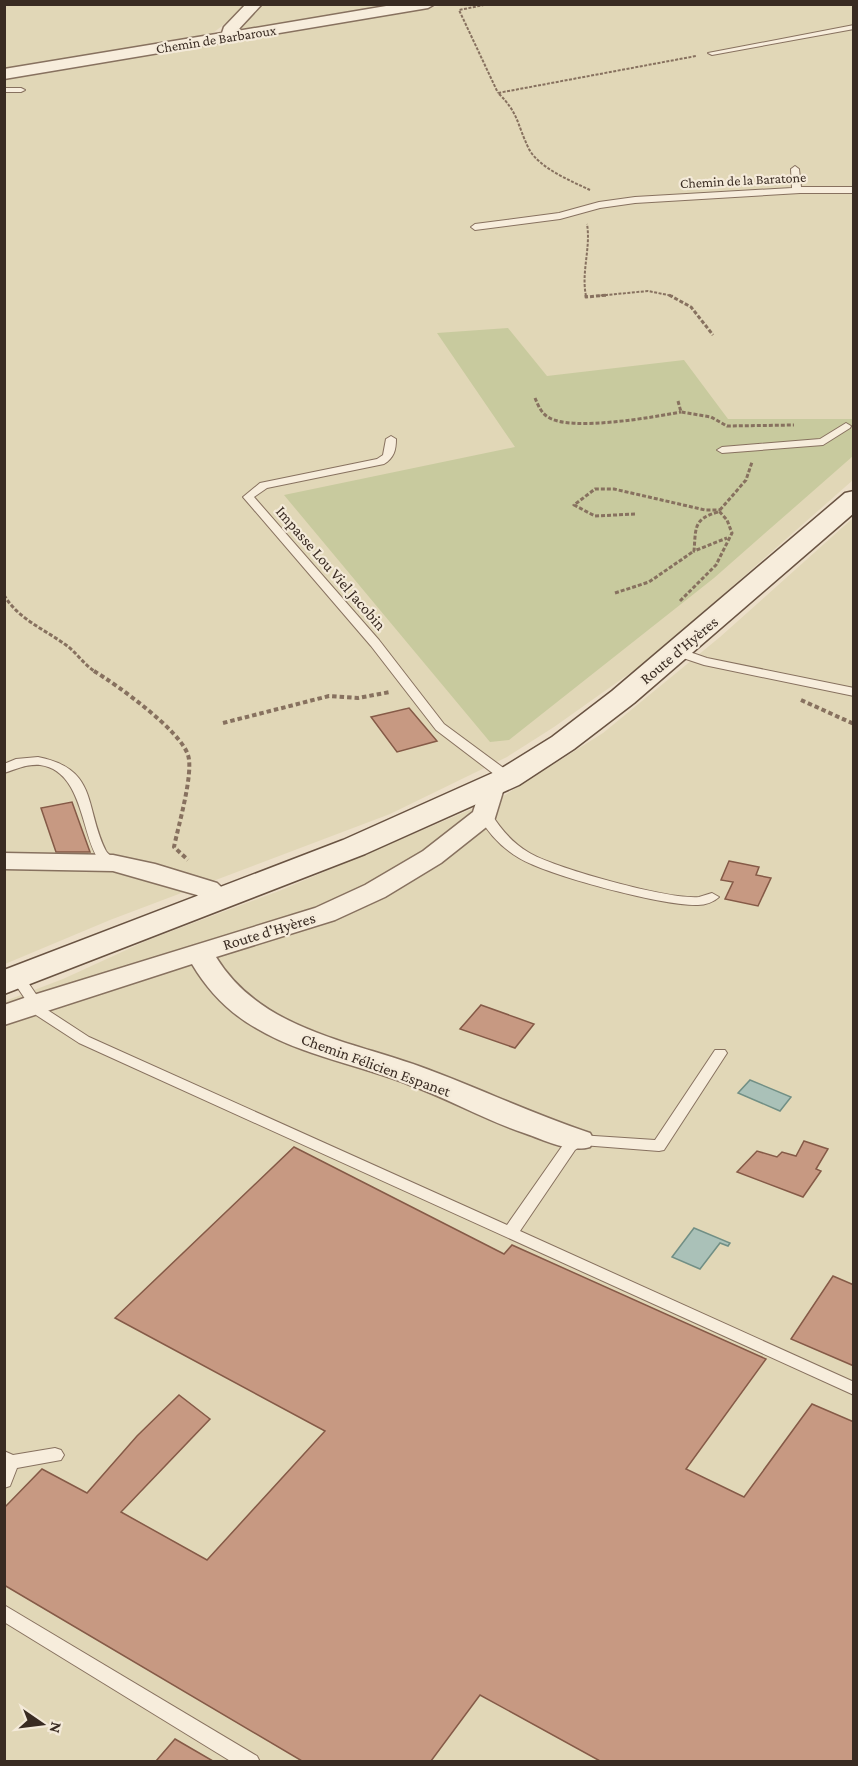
<svg xmlns="http://www.w3.org/2000/svg" width="858" height="1766" font-family="'Crimson Pro',serif">
	<style>
		.farmland { fill: #e1d7b7 }
		.green { fill: #c8ca9e }
		.water { fill: #aac1b8; stroke: #718f85; stroke-width: 1.5 }
		.building { fill: #c79982; stroke: #855a47; stroke-width: 1.5 }
		.lines { fill: none; stroke-linecap: round; stroke-linejoin: round }
		.service-casing { stroke: #87715f; stroke-width: 2 }
		.minor-casing { stroke: #87715f; stroke-width: 3 }
		.secondary-casing { stroke: #695342; stroke-width: 3 }
		.path-far2 { stroke: #87715f; stroke-width: 2; stroke-dasharray: 3 1.5; stroke-linecap: butt }
		.path-far1 { stroke: #87715f; stroke-width: 3; stroke-dasharray: 4 2; stroke-linecap: butt }
		.path { stroke: #87715f; stroke-width: 4; stroke-dasharray: 4.5 3; stroke-linecap: butt }
		.service { fill: #f7eddc; fill-rule: evenodd }
		.minor { fill: #f7eddc; fill-rule: evenodd }
		.secondary { fill: #f7eddc; fill-rule: evenodd }
		.labels { text-anchor: middle; dominant-baseline: central; stroke-width: 4.5; stroke-linejoin: round; paint-order: stroke }
		.far-street-label { font-size: 14px; fill: #392b22; stroke: #f4ead9 }
		.street-label { font-size: 16px; fill: #392b22; stroke: #f4ead9 }
	</style>
	<rect width="100%" height="100%" fill="#ecdfc9"/>
	<!-- farmland -->
	<g class="farmland">
		<polygon points="5,5 249,5 209,36 5,71"/>
		<polygon points="263,5 415,5 245,31 240,30 238,26"/>
		<polygon points="446,5 853,5 853,480 650,659 554,727 507,757 390,814 110,920 5,964 5,78"/>
		<polygon points="853,518 853,1761 5,1762 5,1001 63,979 148,940 279,891 505,795 603,733 720,637"/>
	</g>
	<!-- green -->
	<polygon class="green" points="508,328 547,376 684,360 728,419 853,419 853,456 714,578 509,740 490,742 284,495 515,447 437,333"/>
	<!-- water -->
	<g class="water">
		<polygon points="750,1080 791,1097 780,1111 738,1093"/>
		<polygon points="694,1228 730,1243 728,1246 720,1243 700,1269 672,1257"/>
	</g>
	<!-- building -->
	<g class="building">
		<polygon points="409,708 437,741 397,752 371,717"/>
		<polygon points="72,802 90,852 56,852 41,808"/>
		<polygon points="729,861 759,867 756,875 771,878 758,906 725,899 733,882 721,880"/>
		<polygon points="481,1005 534,1024 515,1048 460,1029"/>
		<polygon points="804,1141 828,1149 816,1169 821,1171 803,1197 737,1172 757,1151 777,1157 782,1152 796,1156"/>
		<polygon points="294,1147 504,1254 512,1245 766,1359 686,1469 744,1497 812,1404 854,1422 854,1761 600,1761 480,1695 431,1761 302,1761 4,1585 4,1508 42,1469 87,1493 137,1436 179,1395 210,1419 121,1512 207,1560 325,1431 115,1318"/>
		<polygon points="833,1276 854,1285 854,1366 791,1339"/>
		<polygon points="175,1739 213,1761 156,1761"/>
	</g>
	<g class="lines">
		<defs>
			<g id="service">
				<polygon points="854,25 854,29 712,55 708,53"/>
				<polygon points="4,88 21,88 25,90 21,92 4,92"/>
				<polygon points="795,166 799,169 801,187 854,187 854,193 800,193 635,203 600,208 560,219 475,230 471,227 475,224 559,213 599,202 635,197 792,188 791,169"/>
				<polygon points="846,423 851,426 850,428 823,445 722,453 717,450 722,447 820,439"/>
				<path d="M391 436 396 439C396 450 394 458 384 464L267 488 254 497 379 640 444 724 513 775 514 778 513 781H503L436 730 371 646 243 497 260 483 377 459 383 455 386 439Z"/>
				<polygon points="678,648 707,658 854,688 854,696 704,665 674,655 672,652 674,649"/>
				<path d="M38 757C99 769 84 807 106 851 109 856 116 858 120 863L118 866C77 876 95 772 40 765 27 764 17 769 4 773V764L16 759Z"/>
				<path d="M485 811 490 812C500 828 511 842 528 852 553 868 670 900 699 897 703 896 708 894 712 893L719 897C714 902 705 905 698 905 663 906 549 876 519 858 502 848 488 833 478 815Z"/>
				<polygon points="18,974 23,975 46,1009 89,1037 507,1225 565,1142 579,1135 655,1140 715,1050 725,1050 727,1053 664,1150 659,1151 582,1145 575,1150 520,1231 854,1382 854,1395 79,1043 36,1015 11,978"/>
				<polygon points="55,1448 61,1450 64,1455 61,1460 17,1468 10,1486 4,1488 4,1451 13,1455"/>
				<polygon points="4,1605 257,1756 260,1762 232,1762 4,1622"/>
			</g>
			<g id="minor">
				<polygon points="246,4 262,4 237,31 398,4 435,4 428,8 4,79 4,69 222,33 224,27"/>
				<path d="M492 777 501 780 505 785 494 821 441 863 385 897 335 920 216 957C263 1033 356 1041 432 1071 485 1091 536 1115 590 1133L594 1140 590 1147C570 1153 544 1140 524 1133 485 1120 449 1099 410 1085 360 1065 303 1056 256 1028 228 1012 208 991 192 964L4 1025V1005L27 997 315 908 365 885 423 851 473 812 483 780Z"/>
				<polygon points="4,853 113,855 155,864 217,883 234,899 230,905 220,907 210,905 197,895 113,871 4,869"/>
			</g>
			<polygon id="secondary" points="854,491 854,513 634,703 574,749 519,785 365,854 4,994 4,970 343,840 497,771 552,737 612,691 845,493"/>
		</defs>
		<!-- service casing -->
		<use href="#service" class="service-casing"/>
		<!-- minor casing -->
		<use href="#minor" class="minor-casing"/>
		<!-- secondary casing -->
		<use href="#secondary" class="secondary-casing"/>
		<!-- path-far2 -->
		<g class="path-far2">
			<polyline points="489,4 459,10 498,93"/>
			<path d="M590 190C571 181 539 168 529 149 517 125 519 113 498 93L696 56"/>
			<path d="M586 296C581 272 591 248 587 224"/>
			<polyline points="596,296 648,291 673,296"/>
		</g>
		<!-- path-far1 -->
		<g class="path-far1">
			<polyline points="586,295 586,297 608,295"/>
			<polyline points="669,295 691,307 713,335"/>
			<path d="M535 398C538 405 541 413 548 417 570 432 654 417 681 412"/>
			<polyline points="678,401 681,412 711,417 727,426 794,425"/>
			<path d="M718 512C693 519 696 528 694 551L727 538"/>
			<polyline points="635,514 595,516 574,505 595,489 614,489 705,510 720,510"/>
			<polyline points="615,593 649,582 694,551"/>
			<path d="M4 595C18 619 44 629 66 645 77 653 84 665 97 673"/>
			<polyline points="680,601 716,565 732,533 727,520 719,511 746,480 752,462"/>
		</g>
		<!-- path -->
		<g class="path">
			<path d="M94 671C117 685 180 730 188 755 194 773 178 827 174 847L188 860"/>
			<polyline points="801,700 854,724"/>
			<polyline points="223,723 329,696 358,698 390,692"/>
		</g>
		<!-- service -->
		<use href="#service" class="service"/>
		<!-- minor -->
		<use href="#minor" class="minor"/>
		<!-- secondary -->
		<use href="#secondary" class="secondary"/>
	</g>
	<g class="labels">
		<!-- far-street labels -->
		<g class="far-street-label">
			<text transform="translate(216 39) rotate(-9)">Chemin de Barbaroux</text>
			<text transform="translate(743 180) rotate(-3)">Chemin de la Baratone</text>
		</g>
		<!-- street labels -->
		<g class="street-label">
			<text transform="translate(331 568) rotate(49)">Impasse Lou Viel Jacobin</text>
			<text transform="translate(679 650) rotate(-40)">Route d'Hyères</text>
			<text transform="translate(269 931) rotate(-17)">Route d'Hyères</text>
			<text transform="translate(376 1065) rotate(20)">Chemin Félicien Espanet</text>
		</g>
	</g>
	<!-- border -->
	<rect width="858" height="1766" fill="none" stroke="#392b22" stroke-width="12"/>
	<!-- north arrow -->
	<g transform="translate(42 1724) rotate(104)" stroke="#f4ead9" stroke-width="4.5" paint-order="stroke">
	<path d="M0-4.5L10 22L0 15L-10 22Z" fill="#392b22"/>
	<text y="-9" font-size="16" font-weight="bold" text-anchor="middle" fill="#392b22">N</text>
	</g>
</svg>
